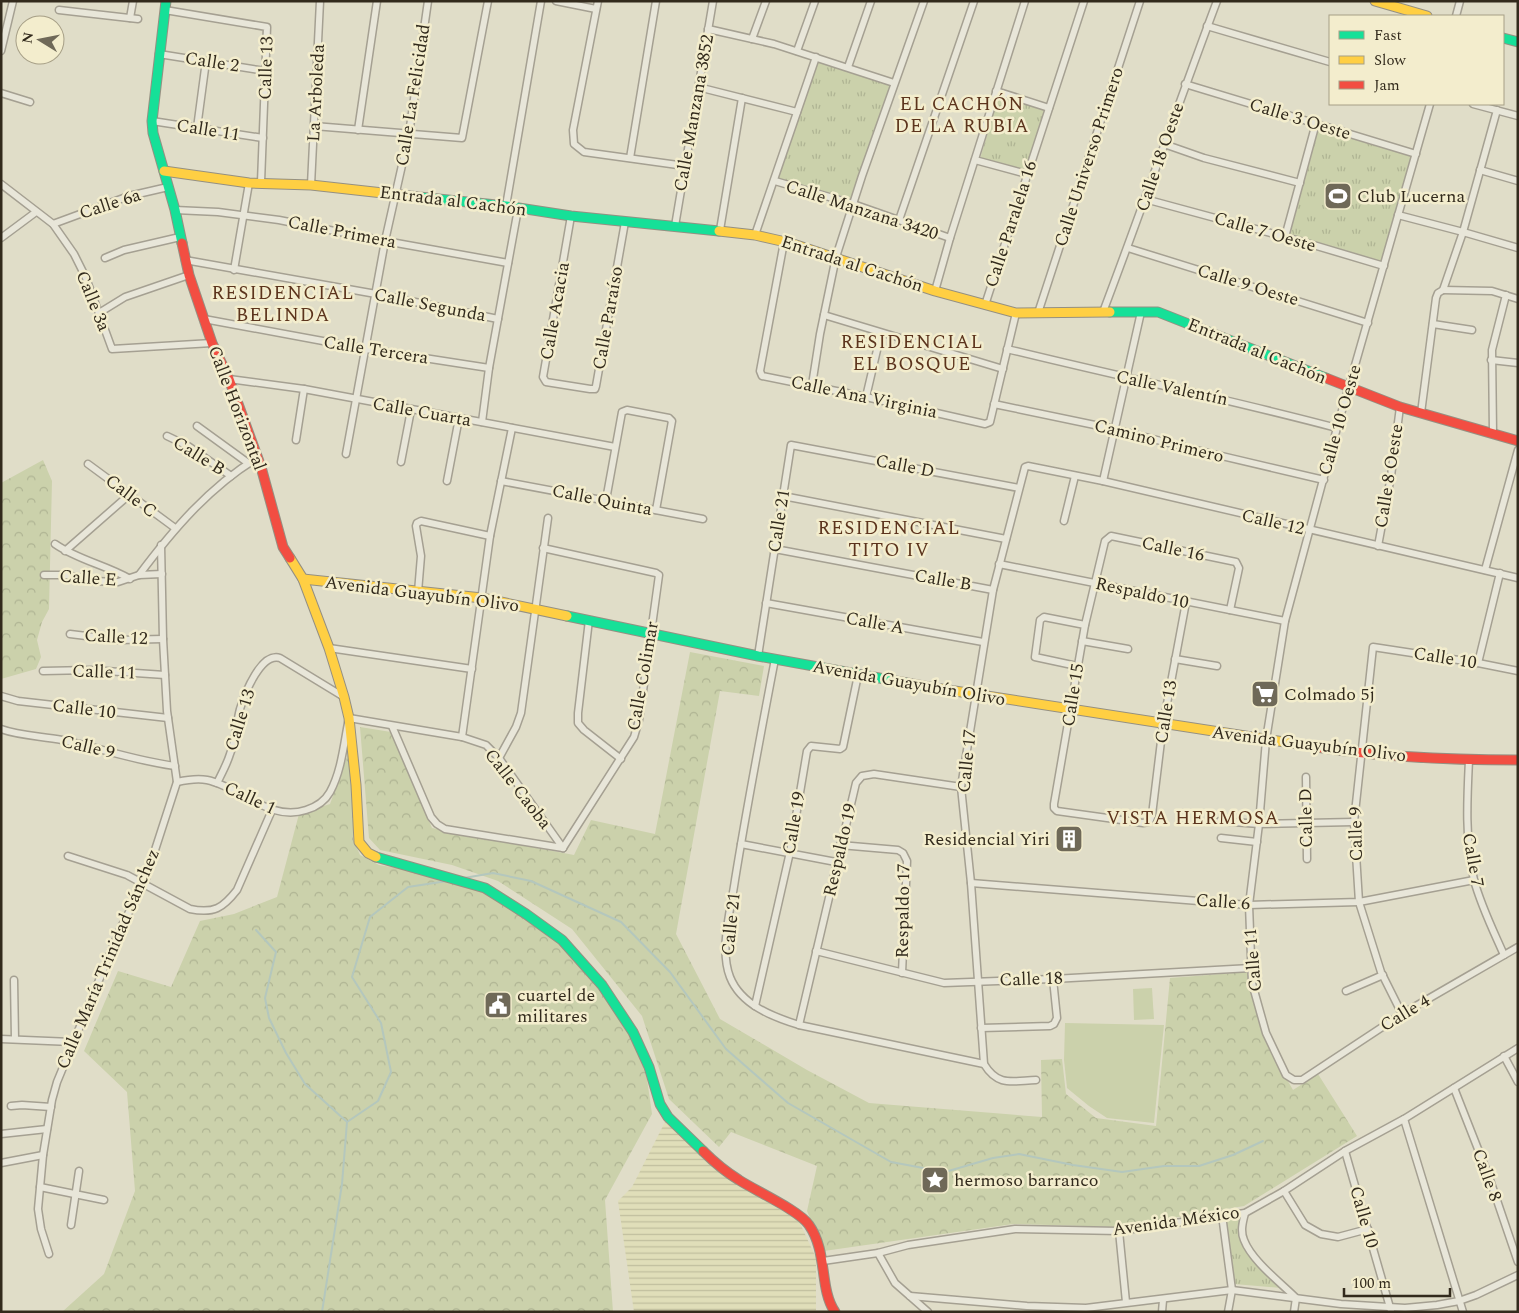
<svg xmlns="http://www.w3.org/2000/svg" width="1519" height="1313" font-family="Spectral,serif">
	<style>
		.farmland { fill: url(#farmland-rules) }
		.grass { fill: #cbd1ab }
		.forest { fill: url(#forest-crowns) }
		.park { fill: url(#park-tufts) }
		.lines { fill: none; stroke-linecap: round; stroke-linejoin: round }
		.stream { stroke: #b4c7bd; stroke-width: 2 }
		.street-casing { stroke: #a5a092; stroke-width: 9 }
		.fast-casing { stroke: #959082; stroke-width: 11 }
		.slow-casing { stroke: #959082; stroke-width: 11 }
		.jam-casing { stroke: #959082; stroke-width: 11 }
		.street { stroke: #e8e6d9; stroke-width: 6 }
		.fast { stroke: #16e098; stroke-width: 9 }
		.slow { stroke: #ffcf43; stroke-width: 9 }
		.jam { stroke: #f24e42; stroke-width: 9 }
		.labels { text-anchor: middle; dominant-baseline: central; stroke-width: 5; stroke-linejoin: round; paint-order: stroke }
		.street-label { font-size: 18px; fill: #322a1c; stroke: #f3edcd }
		.poi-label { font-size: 18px; fill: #322a1c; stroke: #f3edcd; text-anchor: start }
		.neighbourhood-label { font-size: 19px; letter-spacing: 1px; fill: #5c341d; stroke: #f3edcd }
	</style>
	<defs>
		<pattern id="farmland-rules" width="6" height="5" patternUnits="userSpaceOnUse" patternTransform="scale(1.25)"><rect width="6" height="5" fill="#e0deb9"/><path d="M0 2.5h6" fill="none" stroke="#c1bf9e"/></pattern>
		<pattern id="forest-crowns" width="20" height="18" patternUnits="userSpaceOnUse" patternTransform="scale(1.25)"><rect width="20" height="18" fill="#cbd1ab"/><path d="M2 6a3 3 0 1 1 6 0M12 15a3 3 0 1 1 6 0" fill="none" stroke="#afb493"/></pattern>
		<pattern id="park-tufts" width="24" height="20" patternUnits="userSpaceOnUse" patternTransform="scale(1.25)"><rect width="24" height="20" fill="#cbd1ab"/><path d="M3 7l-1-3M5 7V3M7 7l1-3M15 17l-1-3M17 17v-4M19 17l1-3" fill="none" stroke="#afb493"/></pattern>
	</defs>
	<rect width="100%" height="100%" fill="#e0ddc8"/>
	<!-- farmland -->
	<polygon class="farmland" points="666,1120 739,1185 799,1221 816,1258 816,1312 634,1312 618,1201 632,1187"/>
	<!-- grass -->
	<g class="grass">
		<polygon points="1152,988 1154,1019 1134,1020 1133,989"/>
		<polygon points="1065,1023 1164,1025 1154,1123 1107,1118 1089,1106 1067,1088 1064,1060"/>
	</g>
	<!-- forest -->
	<g class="forest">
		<polygon points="43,460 52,481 49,609 42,622 37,640 41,657 36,669 1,679 1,483"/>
		<polygon points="690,652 764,666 759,696 720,691 676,934 720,1019 807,1070 869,1103 1042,1117 1041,1060 1062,1059 1066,1094 1096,1118 1156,1126 1170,978 1247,972 1265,1041 1293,1090 1318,1074 1357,1136 1244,1206 1118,1227 1013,1224 824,1251 807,1211 817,1166 731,1132 719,1147 669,1099 642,1016 572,929 498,881 452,865 380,850 369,838 360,727 391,732 432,828 574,855 591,820 655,834"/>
		<polygon points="350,749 354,812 353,839 360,855 379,865 446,876 483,888 560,941 598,983 633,1035 647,1079 652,1114 605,1200 613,1312 62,1312 104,1274 135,1191 127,1092 84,1051 118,971 171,987 200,921 234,914 277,897 299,814 330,804"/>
	</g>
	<!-- park -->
	<g class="park">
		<polygon points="818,60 891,85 852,199 778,178"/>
		<polygon points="999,94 1046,109 1025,173 980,159"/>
		<polygon points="1318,127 1412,155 1382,262 1288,234"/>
		<polygon points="1244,1211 1240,1224 1252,1258 1293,1289 1234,1284 1225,1216"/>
	</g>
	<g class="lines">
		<!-- stream -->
		<g class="stream">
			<polyline points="464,878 493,873 531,881 621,922 670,972 726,1049 788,1103 891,1162 945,1172 993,1158 1019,1154 1073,1165 1122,1172 1164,1166 1199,1166 1233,1155 1263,1141"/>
			<polyline points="256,930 276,952 265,998 269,1018 286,1053 305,1084 346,1121"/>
			<polyline points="322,1312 342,1184 347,1122 378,1101 391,1072 381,1023 352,977 370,917 408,887 447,881"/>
		</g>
		<defs>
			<g id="street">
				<polyline points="556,1 596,9"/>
				<polyline points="598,1 573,130 574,144 584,152 685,166"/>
				<polyline points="59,10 138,19"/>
				<polyline points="165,10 267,27 261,182"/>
				<polyline points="1456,16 1460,1"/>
				<polyline points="130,18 133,1"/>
				<polyline points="1207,26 1330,62"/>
				<polyline points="708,29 774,44 894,83"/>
				<polyline points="752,39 766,1"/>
				<polyline points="1,51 13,1"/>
				<polyline points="797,51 815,1"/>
				<polyline points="159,54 265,71"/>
				<polyline points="848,67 871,1"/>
				<polyline points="1185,84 1416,154"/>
				<polyline points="698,87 797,112"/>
				<polyline points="996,91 1049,108"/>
				<polyline points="1,93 30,102"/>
				<polyline points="1430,104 1337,428 1285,621 1266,740 1259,824 1249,905 1252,983 1266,1033 1286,1075 1294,1080 1302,1080 1402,1014 1518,947"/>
				<polyline points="1473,104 1518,116"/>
				<polyline points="152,121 263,138"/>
				<polyline points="314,126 462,138 488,1"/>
				<polyline points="197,128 206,61"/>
				<polyline points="358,130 377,1"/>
				<polyline points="1164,144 1204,158 1300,183"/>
				<polyline points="630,158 656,1"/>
				<polyline points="975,160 1027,174"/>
				<polyline points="1480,170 1518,181"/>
				<polyline points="775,181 853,204 950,238"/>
				<polyline points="1,184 53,224 74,254 86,278 112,349 212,343"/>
				<polyline points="311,185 320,1"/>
				<polyline points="1145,199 1300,241 1384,266"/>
				<polyline points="506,206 541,1"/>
				<polyline points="175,210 218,212 279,220 385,241 508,263"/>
				<polyline points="1398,215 1463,232 1518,248"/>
				<polyline points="571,216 543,377 546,382 590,389 595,389 596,386 625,222"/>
				<polyline points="899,220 974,1"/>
				<polyline points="53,224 129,196 168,187"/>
				<polyline points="675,226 713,1"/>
				<polyline points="720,230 742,98"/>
				<polyline points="755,235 816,57"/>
				<polyline points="1285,237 1316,123"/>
				<polyline points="1,238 36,212"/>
				<polyline points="784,242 760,371 762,376 866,397 985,424 990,422 1016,313"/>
				<polyline points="1128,248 1368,323"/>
				<polyline points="105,258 124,250 180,237"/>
				<polyline points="185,260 376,294 498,319"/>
				<polyline points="234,270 249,183"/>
				<polyline points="1443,290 1492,291 1518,299"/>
				<polyline points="935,291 950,238 1025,1"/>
				<polyline points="985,305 1084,1"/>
				<path d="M1103 312C1142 209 1178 105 1217 1"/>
				<polyline points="99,313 125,297 189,275"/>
				<polyline points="1038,313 1140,1"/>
				<polyline points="824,315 1003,369"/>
				<polyline points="204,319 366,349 489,368"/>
				<polyline points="1433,324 1472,330"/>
				<path d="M1007 349C1117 376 1228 399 1337 428"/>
				<polyline points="1491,360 1518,363"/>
				<polyline points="229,379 304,389 615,447"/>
				<polyline points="812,385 820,334 836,257 862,176 924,1"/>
				<polyline points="866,397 881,333"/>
				<polyline points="994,404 1114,429 1192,449 1324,480"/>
				<polyline points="1421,413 1436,298 1438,293 1443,290 1463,232 1497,110"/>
				<polyline points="482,422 489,368 518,209"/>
				<polyline points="197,426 248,463"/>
				<polyline points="1493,433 1492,350 1506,295"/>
				<polyline points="167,436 188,446 231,476"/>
				<polyline points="296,440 304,389"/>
				<polyline points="346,454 385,241 409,134 428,1"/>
				<polyline points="401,462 411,410"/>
				<polyline points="88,464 175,528"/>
				<polyline points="447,481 459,418"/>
				<polyline points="501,481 703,519"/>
				<polyline points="1103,481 1141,312"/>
				<polyline points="783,496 1006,539"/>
				<polyline points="606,500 622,412 627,410 669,418 672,421 656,510"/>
				<polyline points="1064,521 1075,476"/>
				<path d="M55 544C78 560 106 565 130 579"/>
				<polyline points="1378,546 1391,476 1400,407"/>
				<polyline points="543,548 656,573 659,575 639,720 634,737 563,848"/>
				<polyline points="775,549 993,590"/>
				<polyline points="65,551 129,495"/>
				<polyline points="999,564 1285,621"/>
				<polyline points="1485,570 1518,450"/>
				<polyline points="44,575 67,575 93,581 118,582 139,575 162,574"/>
				<path d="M139 575C172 531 209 487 257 458"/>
				<polyline points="418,592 421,556 416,526 417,523 421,521 490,536"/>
				<polyline points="1186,602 1163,725 1152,815 1149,822 1143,823 1057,811 1054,808 1054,804 1085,625 1105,541 1111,536 1236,562 1239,568 1230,610"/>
				<polyline points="766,603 983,642"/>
				<polyline points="589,620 578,713 578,723 584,730 621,759"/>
				<polyline points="70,634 119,640 163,639"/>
				<polyline points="1082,641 1128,649"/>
				<polyline points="329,648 472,669"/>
				<polyline points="758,656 791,445 1019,488"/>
				<path d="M775 659C761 732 747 806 735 880 731 909 719 949 730 977 741 1005 773 1017 799 1025L984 1064"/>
				<polyline points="1175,659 1217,666"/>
				<polyline points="1478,663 1500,573"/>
				<polyline points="1077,666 1035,657 1040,620 1044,617 1085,625"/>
				<polyline points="43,671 91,670 165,675"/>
				<polyline points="1,696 18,701 168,718"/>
				<polyline points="392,726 431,817 437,824 445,829 563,848"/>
				<path d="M1 729C20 736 42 736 62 740 100 748 136 761 175 766"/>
				<polyline points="462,737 490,536 512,428"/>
				<polyline points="499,758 516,727 521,713 548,518"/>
				<path d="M1469 760C1467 800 1465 840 1474 880 1481 906 1493 930 1504 955"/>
				<polyline points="1306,777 1307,859"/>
				<path d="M177 782C186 780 197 778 207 780 241 787 269 822 306 810 316 807 325 801 330 792 342 770 344 742 349 718L462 737 486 745 499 758 563 848"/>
				<path d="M217 783C222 773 227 764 230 754 236 740 236 724 240 709 245 693 261 652 280 658L344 697"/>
				<polyline points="1220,821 1259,824 1354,822"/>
				<polyline points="1221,838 1257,842"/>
				<polyline points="741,844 836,862"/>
				<polyline points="840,845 898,850 903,853 907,861 902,973"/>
				<path d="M68 856 127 875 190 909C214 914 223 908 237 890L272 810"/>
				<polyline points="971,883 1249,905 1359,902 1474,880"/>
				<polyline points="816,951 944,983 1053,979 1251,968"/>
				<polyline points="14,980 15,1039"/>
				<polyline points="1346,991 1383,975"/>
				<polyline points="755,1006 790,852 807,751 811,746 840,749 843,747 858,675"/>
				<polyline points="1402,1014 1381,972 1359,902 1354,822 1373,647 1478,663 1518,671"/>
				<polyline points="799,1025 856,783 862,776 874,774 961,787"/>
				<polyline points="981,1028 1050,1026 1054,1024 1057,1018 1053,979"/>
				<polyline points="1,1039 72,1042"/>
				<polyline points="1504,1056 1518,1082"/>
				<path d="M1036 1080C1012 1081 998 1087 984 1064L971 883 961 787 993 590 1025 467 1028 466 1103 481 1518 578"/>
				<polyline points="1454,1088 1489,1177 1518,1262"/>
				<polyline points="11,1106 22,1105 51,1107"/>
				<polyline points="1404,1119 1463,1312"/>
				<polyline points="1,1134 47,1129"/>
				<polyline points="1345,1151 1391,1311"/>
				<polyline points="1,1163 43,1155"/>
				<polyline points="40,1187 104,1200"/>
				<polyline points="1284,1191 1305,1225 1321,1234 1338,1237 1368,1229"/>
				<path d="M1245 1213C1243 1221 1240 1231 1244 1240 1252 1261 1280 1282 1296 1298L1294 1312"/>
				<polyline points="1222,1215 1232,1290 1228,1312"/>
				<polyline points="71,1225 79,1171"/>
				<polyline points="1119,1231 1126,1302"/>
				<polyline points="878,1253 895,1283 928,1312"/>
				<polyline points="49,1254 41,1229 38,1209 43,1155 52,1100 57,1082 121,927 144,884 177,782 167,711 163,639 161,545"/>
				<polyline points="823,1261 878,1253 908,1245 1015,1229 1119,1231 1245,1213 1284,1191 1345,1151 1404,1119 1518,1048"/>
				<polyline points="910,1296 1027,1306 1086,1308 1232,1290 1341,1304 1405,1308 1437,1305 1459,1301 1476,1295 1518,1275"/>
				<polyline points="1162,1312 1163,1300"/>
			</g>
			<g id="fast">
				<polyline points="166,1 152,121 153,133 175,210 182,243"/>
				<polyline points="1503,38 1518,42"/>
				<polyline points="419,197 506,206 571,216 719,231"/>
				<polyline points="1110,312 1158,312 1326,378"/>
				<polyline points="567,616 758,656 929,687"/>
				<polyline points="376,857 485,888 526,914 562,940 602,985 633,1032 649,1067 660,1104 668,1117 703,1151"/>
			</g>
			<g id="slow">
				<polyline points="1375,1 1427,16"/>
				<polyline points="164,171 249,183 311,185 419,197"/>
				<polyline points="719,231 755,235 790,243 935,291 1016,313 1110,312"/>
				<polyline points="290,558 303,579 329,648 344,697 349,718 356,785 359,842 368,853 376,857"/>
				<polyline points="303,579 482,598 567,616"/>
				<polyline points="929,687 1310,746"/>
			</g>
			<g id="jam">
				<polyline points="182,243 189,275 212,343 229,379 261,467 283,547 290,558"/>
				<polyline points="1326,378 1400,407 1518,441"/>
				<path d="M1310 746C1379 757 1448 760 1518 760"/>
				<path d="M703 1151C714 1162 726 1172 739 1180 756 1191 800 1211 809 1225 828 1252 819 1289 835 1312"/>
			</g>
		</defs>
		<!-- street casing -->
		<use href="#street" class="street-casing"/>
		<!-- fast casing -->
		<use href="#fast" class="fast-casing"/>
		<!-- slow casing -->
		<use href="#slow" class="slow-casing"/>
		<!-- jam casing -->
		<use href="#jam" class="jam-casing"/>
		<!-- street -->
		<use href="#street" class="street"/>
		<!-- fast -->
		<use href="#fast" class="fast"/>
		<!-- slow -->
		<use href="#slow" class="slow"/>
		<!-- jam -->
		<use href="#jam" class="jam"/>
	</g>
	<!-- icons -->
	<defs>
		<symbol id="stadium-square" viewBox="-11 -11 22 22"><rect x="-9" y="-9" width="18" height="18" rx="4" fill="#6f6958" stroke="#f3edcd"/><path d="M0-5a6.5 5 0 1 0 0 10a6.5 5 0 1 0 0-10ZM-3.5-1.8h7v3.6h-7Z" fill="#fff"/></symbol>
		<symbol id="supermarket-square" viewBox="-11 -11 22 22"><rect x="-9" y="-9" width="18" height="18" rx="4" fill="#6f6958" stroke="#f3edcd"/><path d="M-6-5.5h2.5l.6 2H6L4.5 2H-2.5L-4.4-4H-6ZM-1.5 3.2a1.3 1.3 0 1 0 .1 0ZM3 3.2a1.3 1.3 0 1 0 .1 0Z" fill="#fff"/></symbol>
		<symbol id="building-square" viewBox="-11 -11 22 22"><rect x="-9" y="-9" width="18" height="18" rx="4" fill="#6f6958" stroke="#f3edcd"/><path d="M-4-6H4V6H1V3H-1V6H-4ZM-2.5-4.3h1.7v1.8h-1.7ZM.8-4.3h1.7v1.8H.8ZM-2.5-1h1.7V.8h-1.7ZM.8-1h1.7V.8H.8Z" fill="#fff"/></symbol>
		<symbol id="civic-square" viewBox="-11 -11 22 22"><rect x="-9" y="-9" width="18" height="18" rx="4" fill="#6f6958" stroke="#f3edcd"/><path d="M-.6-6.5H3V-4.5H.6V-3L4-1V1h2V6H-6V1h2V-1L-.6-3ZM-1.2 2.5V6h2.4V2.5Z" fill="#fff"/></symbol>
		<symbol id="sight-square" viewBox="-11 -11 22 22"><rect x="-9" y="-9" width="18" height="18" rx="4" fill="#6f6958" stroke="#f3edcd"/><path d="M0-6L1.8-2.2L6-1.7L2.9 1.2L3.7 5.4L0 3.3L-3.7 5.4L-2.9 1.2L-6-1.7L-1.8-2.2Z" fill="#fff"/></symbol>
	</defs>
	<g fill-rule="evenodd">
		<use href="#stadium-square" x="1322" y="180" width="32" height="32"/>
		<use href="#supermarket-square" x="1249" y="678" width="32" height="32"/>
		<use href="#building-square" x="1053" y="823" width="32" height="32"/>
		<use href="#civic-square" x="482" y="989" width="32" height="32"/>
		<use href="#sight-square" x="919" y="1164" width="32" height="32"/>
	</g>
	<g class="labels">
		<!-- street labels -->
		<g class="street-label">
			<text transform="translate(212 62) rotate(9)">Calle 2</text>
			<text transform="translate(266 68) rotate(-88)">Calle 13</text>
			<text transform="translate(316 93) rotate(-87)">La Arboleda</text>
			<text transform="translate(413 95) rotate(-81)">Calle La Felicidad</text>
			<text transform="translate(694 113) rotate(-80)">Calle Manzana 3852</text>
			<text transform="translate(1300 119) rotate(17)">Calle 3 Oeste</text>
			<text transform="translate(208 130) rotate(9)">Calle 11</text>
			<text transform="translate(1089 157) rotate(-72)">Calle Universo Primero</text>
			<text transform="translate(1160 157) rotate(-71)">Calle 18 Oeste</text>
			<text transform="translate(453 201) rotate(7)">Entrada al Cachón</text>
			<text transform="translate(110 204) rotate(-18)">Calle 6a</text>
			<text transform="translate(862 210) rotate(18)">Calle Manzana 3420</text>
			<text transform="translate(1011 224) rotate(-72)">Calle Paralela 16</text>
			<text transform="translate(342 232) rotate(11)">Calle Primera</text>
			<text transform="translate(1265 232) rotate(16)">Calle 7 Oeste</text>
			<text transform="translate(852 264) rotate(18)">Entrada al Cachón</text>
			<text transform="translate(1248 285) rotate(17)">Calle 9 Oeste</text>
			<text transform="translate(93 301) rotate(68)">Calle 3a</text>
			<text transform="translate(430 305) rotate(11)">Calle Segunda</text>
			<text transform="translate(555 311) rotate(-80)">Calle Acacia</text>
			<text transform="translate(608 318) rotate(-80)">Calle Paraíso</text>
			<text transform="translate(376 350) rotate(9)">Calle Tercera</text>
			<text transform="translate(1257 351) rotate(22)">Entrada al Cachón</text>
			<text transform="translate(1172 388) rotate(12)">Calle Valentín</text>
			<text transform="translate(864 397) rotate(12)">Calle Ana Virginia</text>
			<text transform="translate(237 408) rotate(69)">Calle Horizontal</text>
			<text transform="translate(422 412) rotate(10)">Calle Cuarta</text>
			<text transform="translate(1340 420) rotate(-74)">Calle 10 Oeste</text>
			<text transform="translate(1159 441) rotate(14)">Camino Primero</text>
			<text transform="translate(199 456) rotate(32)">Calle B</text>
			<text transform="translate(905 466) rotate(11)">Calle D</text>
			<text transform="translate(1389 476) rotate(-81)">Calle 8 Oeste</text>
			<text transform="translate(131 496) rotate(37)">Calle C</text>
			<text transform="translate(602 500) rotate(11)">Calle Quinta</text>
			<text transform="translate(779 521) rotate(-81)">Calle 21</text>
			<text transform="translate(1273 522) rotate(13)">Calle 12</text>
			<text transform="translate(1173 549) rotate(12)">Calle 16</text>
			<text transform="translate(88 578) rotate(4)">Calle E</text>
			<text transform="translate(943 580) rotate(10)">Calle B</text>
			<text transform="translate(1142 593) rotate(12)">Respaldo 10</text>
			<text transform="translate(422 594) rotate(7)">Avenida Guayubín Olivo</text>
			<text transform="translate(875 623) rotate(10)">Calle A</text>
			<text transform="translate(116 637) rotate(3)">Calle 12</text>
			<text transform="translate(1445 658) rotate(9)">Calle 10</text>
			<text transform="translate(104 672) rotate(2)">Calle 11</text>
			<text transform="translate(643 676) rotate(-80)">Calle Colimar</text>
			<text transform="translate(909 683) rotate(10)">Avenida Guayubín Olivo</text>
			<text transform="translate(1073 695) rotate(-81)">Calle 15</text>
			<text transform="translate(84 709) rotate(7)">Calle 10</text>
			<text transform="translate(1166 712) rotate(-81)">Calle 13</text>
			<text transform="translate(240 720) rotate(-73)">Calle 13</text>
			<text transform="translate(1309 744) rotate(7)">Avenida Guayubín Olivo</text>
			<text transform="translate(88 747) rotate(13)">Calle 9</text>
			<text transform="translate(967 761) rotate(-84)">Calle 17</text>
			<text transform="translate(518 789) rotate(52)">Calle Caoba</text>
			<text transform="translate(250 798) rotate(25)">Calle 1</text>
			<text transform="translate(1306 818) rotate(-91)">Calle D</text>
			<text transform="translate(794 823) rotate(-80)">Calle 19</text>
			<text transform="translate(1356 834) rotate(-91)">Calle 9</text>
			<text transform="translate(840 850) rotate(-77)">Respaldo 19</text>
			<text transform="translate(1473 860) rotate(80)">Calle 7</text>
			<text transform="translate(1223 902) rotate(4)">Calle 6</text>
			<text transform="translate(903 911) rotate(-89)">Respaldo 17</text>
			<text transform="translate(731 924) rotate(-84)">Calle 21</text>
			<text transform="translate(108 959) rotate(-67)">Calle María Trinidad Sánchez</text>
			<text transform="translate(1253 960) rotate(-95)">Calle 11</text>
			<text transform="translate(1031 979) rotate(-2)">Calle 18</text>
			<text transform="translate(1405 1013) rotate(-31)">Calle 4</text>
			<text transform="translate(1487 1175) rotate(70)">Calle 8</text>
			<text transform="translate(1364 1217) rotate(74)">Calle 10</text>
			<text transform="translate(1176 1221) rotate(-8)">Avenida México</text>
		</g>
		<!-- poi labels -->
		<g class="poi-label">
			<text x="1357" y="196">Club Lucerna</text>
			<text x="1284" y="694">Colmado 5j</text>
			<text x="1050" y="839" text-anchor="end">Residencial Yiri</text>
			<text x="517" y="995">cuartel de<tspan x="517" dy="21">militares</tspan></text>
			<text x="954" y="1180">hermoso barranco</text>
		</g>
		<!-- neighbourhood labels -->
		<g class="neighbourhood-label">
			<text x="962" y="104">EL CACHÓN<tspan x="962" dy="22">DE LA RUBIA</tspan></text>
			<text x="283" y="293">RESIDENCIAL<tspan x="283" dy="22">BELINDA</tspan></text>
			<text x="912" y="342">RESIDENCIAL<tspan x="912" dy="22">EL BOSQUE</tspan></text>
			<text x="889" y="528">RESIDENCIAL<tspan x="889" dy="22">TITO IV</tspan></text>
			<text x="1193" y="818">VISTA HERMOSA</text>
		</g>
	</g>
	<!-- border -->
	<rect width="1519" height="1313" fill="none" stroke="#322a1c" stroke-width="5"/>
	<!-- legend -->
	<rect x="1329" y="15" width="175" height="90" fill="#f3edcd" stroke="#a69f86"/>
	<rect x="1339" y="31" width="25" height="8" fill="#16e098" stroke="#a69f86"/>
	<text x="1374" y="40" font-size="15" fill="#322a1c">Fast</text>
	<rect x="1339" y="56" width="25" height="8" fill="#ffcf43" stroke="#a69f86"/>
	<text x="1374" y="65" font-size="15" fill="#322a1c">Slow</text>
	<rect x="1339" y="81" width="25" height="8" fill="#f24e42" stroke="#a69f86"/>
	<text x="1374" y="90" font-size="15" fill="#322a1c">Jam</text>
	<!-- north arrow -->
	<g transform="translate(40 40) rotate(280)"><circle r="24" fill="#f3edcd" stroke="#a69f86"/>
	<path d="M0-4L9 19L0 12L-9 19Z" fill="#6f6958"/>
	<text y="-8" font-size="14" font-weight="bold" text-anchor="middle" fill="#322a1c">N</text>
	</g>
	<!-- scale -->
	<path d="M1344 1288v8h106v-8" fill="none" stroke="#322a1c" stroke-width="2.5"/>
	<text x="1352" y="1288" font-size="15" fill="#322a1c" stroke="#f3edcd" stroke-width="4" paint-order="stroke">100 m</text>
</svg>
